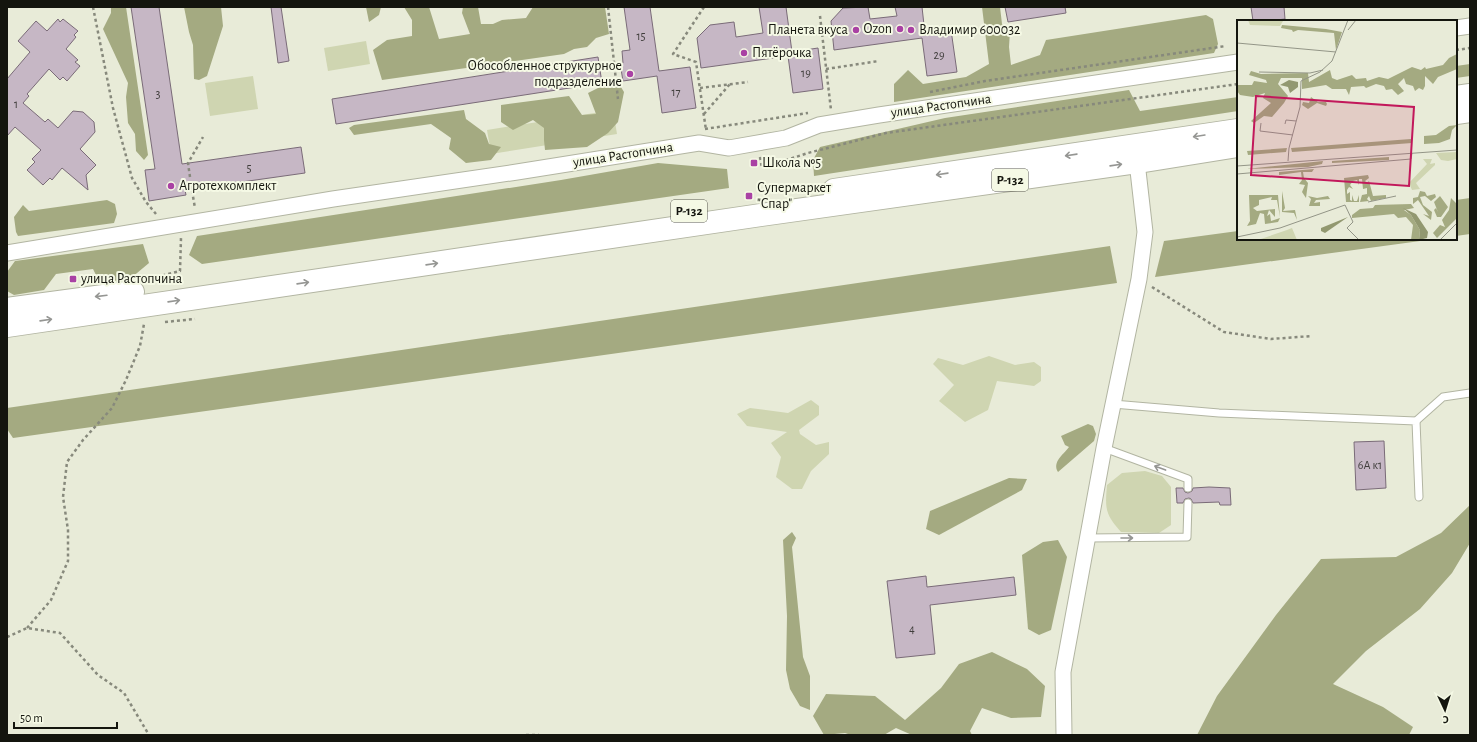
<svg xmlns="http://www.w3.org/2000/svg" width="1477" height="742" font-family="'Alegreya Sans',sans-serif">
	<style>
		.green { fill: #cfd5b1 }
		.forest { fill: #a4aa81 }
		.building { fill: #c6b7c5; stroke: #7a6b78 }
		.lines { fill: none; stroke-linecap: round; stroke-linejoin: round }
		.lane-casing { stroke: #b2b5a2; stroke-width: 9 }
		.street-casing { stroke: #b2b5a2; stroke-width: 17 }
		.highway-casing { stroke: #b2b5a2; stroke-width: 24 }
		.path { stroke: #87897c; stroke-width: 2.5; stroke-dasharray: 3 3; stroke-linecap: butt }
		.lane { stroke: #fff; stroke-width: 7 }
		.street { stroke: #fff; stroke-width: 15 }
		.highway { stroke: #fff; stroke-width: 22 }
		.oneway { stroke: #959693 }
		.poi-dot { fill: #a941a4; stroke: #f5f9e5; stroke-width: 1.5 }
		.labels { text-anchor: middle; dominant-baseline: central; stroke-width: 4; stroke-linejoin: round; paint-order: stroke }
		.number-label { font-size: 12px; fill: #403e3c }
		.shield { fill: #f5f9e5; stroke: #58594e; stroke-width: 1 }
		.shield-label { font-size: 13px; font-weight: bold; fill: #14150e }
		.poi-label { font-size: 14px; fill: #14150e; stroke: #f5f9e5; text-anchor: start }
		.street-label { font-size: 14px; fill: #14150e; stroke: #f5f9e5 }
		.inset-road { fill: none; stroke: #939587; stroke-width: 1 }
		.view { fill: #c2185b; fill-opacity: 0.15; stroke: #c2185b; stroke-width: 2 }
		.inset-edge { fill: none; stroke: #14150e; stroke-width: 2 }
	</style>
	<rect width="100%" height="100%" fill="#e8ebd8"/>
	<!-- green -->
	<g class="green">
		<polygon points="366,41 370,64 328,71 324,48"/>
		<polygon points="253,76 258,109 210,116 205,83"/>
		<polygon points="613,110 617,134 491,154 487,130"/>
		<polygon points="989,356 1015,365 1034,362 1041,367 1041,381 1034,386 997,381 988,410 965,422 939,401 954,385 933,364 938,358 963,365"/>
		<polygon points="811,400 819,406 819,415 799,430 800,434 816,445 829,442 829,454 811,471 802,489 792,489 776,477 781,457 771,443 787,432 747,426 737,414 750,408 788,413"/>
		<path d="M1145 471 1162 476 1171 487V525L1159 533 1121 532C1105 514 1105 509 1107 485L1122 473Z"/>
	</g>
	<!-- forest -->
	<g class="forest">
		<polygon points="111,7 126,7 148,155 144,160 136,151 135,134 128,123 126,97 128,83 103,29 111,13"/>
		<polygon points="184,7 221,7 223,26 207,76 199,80 194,79 193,45 189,32"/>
		<polygon points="366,7 381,7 379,15 369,22"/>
		<polygon points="404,7 429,7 439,39 470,34 462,13 463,7 478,7 481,24 493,24 502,20 526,18 533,7 605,7 609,34 596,38 587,47 574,49 564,54 382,80 373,50 387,40 412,36 412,20"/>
		<polygon points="982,7 1000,7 1002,24 1010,31 1009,47 1011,65 1040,55 1046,40 1206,15 1213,19 1218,44 1214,53 894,102 894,84 908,70 923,84 966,77 989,64"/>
		<polygon points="1470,64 1470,76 1456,78 1456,66"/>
		<polygon points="616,79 624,92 618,122 608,133 587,147 545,150 544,140 544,128 533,120 513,130 501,122 501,105 569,96 582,115 596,114 588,93"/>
		<polygon points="1129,90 1140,111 1238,97 1238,111 814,176 813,160 820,147 945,118"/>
		<polygon points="464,110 466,119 485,133 489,144 501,147 491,160 466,163 449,149 451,138 431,124 354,135 349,128 354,125"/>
		<polygon points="658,163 727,169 729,188 202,264 189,255 197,236 561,180"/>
		<polygon points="1470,198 1470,234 1456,236 1456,200"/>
		<polygon points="107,200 115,204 117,214 114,223 18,236 16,232 14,217 23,205 29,211"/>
		<polygon points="1238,231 1238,239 1435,239 1155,277 1164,241"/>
		<polygon points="143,244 149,263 125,283 98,279 93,269 56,274 44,290 14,295 7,291 7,272 15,261"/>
		<polygon points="1110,246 1117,283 13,438 7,429 7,408"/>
		<path d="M1088 424 1093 426 1096 434 1094 441 1058 472C1052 462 1063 455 1069 447L1065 445 1061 436Z"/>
		<polygon points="1009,478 1027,479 1022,490 939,535 926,529 930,511"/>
		<polygon points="1470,505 1470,543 1452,573 1420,609 1366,651 1333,684 1383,707 1413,727 1409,735 1197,735 1217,696 1276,615 1321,559 1396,557 1441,533"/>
		<polygon points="792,532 796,538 792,547 803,657 810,676 810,710 800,706 790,689 786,670 787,616 783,540"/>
		<polygon points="1058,540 1067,557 1051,630 1039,635 1028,629 1022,555 1043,542"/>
		<polygon points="992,652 1027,669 1045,686 1041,717 1011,718 982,708 970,731 972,735 912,735 896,728 884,735 851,735 845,733 824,735 813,716 826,694 875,696 905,720 941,688 959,664"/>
	</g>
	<!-- building -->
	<g class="building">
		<polygon points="131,7 159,7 182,164 301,147 305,173 185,190 186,195 149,201 145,170 155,169"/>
		<polygon points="271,7 281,7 289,61 278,63"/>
		<polygon points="624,7 650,7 659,71 690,67 696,108 662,113 657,76 623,81 620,63 623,63 622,51 630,50"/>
		<polygon points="759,7 786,7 792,52 818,48 823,89 793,93 788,56 701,68 697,38 710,25 734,22 736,37 763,33"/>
		<polygon points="868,7 870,19 897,16 895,7 922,7 925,34 951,30 957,72 927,76 922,38 834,50 831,21 843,8"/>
		<polygon points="1005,7 1065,7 1066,13 1008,22"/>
		<polygon points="1251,7 1284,7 1285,19 1268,21 1253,21"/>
		<polygon points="58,19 60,22 63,19 78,31 74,35 76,37 66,49 78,60 75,62 80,66 67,81 63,77 60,80 49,69 27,94 29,96 23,103 45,122 48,119 58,128 73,111 83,112 94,122 95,132 80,149 96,165 86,175 88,190 62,168 52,180 50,178 43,185 27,170 35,162 32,159 41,150 15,127 7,136 7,79 30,52 18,41 36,21 47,31"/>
		<polygon points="598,57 602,83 336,124 332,99"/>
		<polygon points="1384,441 1386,488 1356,490 1354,442"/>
		<polygon points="1209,487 1230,488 1231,505 1220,505 1219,502 1193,503 1191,499 1189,498 1185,499 1183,503 1177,503 1176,488 1183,488 1185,492 1188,493 1192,491 1193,488"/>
		<polygon points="926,576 927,587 1014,577 1016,595 930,605 935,654 896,658 887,581"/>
	</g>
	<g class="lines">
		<defs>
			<g id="lane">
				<polyline points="1113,404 1219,413 1416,421 1419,497"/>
				<polyline points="1416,421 1443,397 1470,393"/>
				<polyline points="1104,448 1188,479 1188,488"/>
				<polyline points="1088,538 1187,537 1188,503"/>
			</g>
			<g id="street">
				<polyline points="1456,28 1470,26"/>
				<polyline points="7,253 333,199 517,172 699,143 729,148 786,138 819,125 879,115 1238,62"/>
				<polyline points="1064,735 1063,672 1104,448 1139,279 1145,232 1137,162"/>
			</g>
			<g id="highway">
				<polyline points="1456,97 1470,95"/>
				<polyline points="1456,113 1470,111"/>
				<polyline points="834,190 1238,130"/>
				<polyline points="7,309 133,292"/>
				<polyline points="7,326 761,215 1137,162 1238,146"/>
			</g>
		</defs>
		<!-- lane casing -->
		<use href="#lane" class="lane-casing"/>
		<!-- street casing -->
		<use href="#street" class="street-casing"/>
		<!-- highway casing -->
		<use href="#highway" class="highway-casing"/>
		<!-- path -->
		<g class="path">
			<polyline points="93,7 113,108 132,178 146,202 156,214"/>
			<polyline points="608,7 618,99"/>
			<polyline points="704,7 673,54 696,62 706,130"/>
			<polyline points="820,16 831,110"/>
			<polyline points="1456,50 1470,48"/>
			<polyline points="826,69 879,61"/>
			<polyline points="700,88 748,82"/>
			<polyline points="930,92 985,81 1226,46"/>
			<polyline points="704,114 730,84"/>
			<polyline points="705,129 808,113"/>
			<polyline points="760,157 762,168 808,153 886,133 1238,84"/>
			<polyline points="190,177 188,163 203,137"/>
			<polyline points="191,185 195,208"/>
			<polyline points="145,280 180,271 181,238"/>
			<polyline points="1152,287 1224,332 1271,339 1312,336"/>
			<polyline points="165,322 195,319"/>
			<polyline points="27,628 51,600 68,561 68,530 63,497 67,462 83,440 112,408 126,380 140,346 144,324 146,324"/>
			<polyline points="7,637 27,628 60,633 98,675 124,693 149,735"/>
			<polyline points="526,735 539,735"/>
		</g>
		<!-- lane -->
		<use href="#lane" class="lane"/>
		<!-- street -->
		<use href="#street" class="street"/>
		<!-- highway -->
		<use href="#highway" class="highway"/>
	</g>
	<!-- one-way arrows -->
	<defs><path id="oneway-shaft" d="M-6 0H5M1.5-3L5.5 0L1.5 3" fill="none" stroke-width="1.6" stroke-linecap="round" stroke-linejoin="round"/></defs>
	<g class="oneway">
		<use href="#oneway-shaft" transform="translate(1199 136) rotate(171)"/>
		<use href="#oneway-shaft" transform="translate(1071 155) rotate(172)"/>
		<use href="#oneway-shaft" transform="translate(1116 165) rotate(-8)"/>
		<use href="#oneway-shaft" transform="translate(942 174) rotate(172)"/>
		<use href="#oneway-shaft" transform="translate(432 264) rotate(-8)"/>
		<use href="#oneway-shaft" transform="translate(303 283) rotate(-8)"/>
		<use href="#oneway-shaft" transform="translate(101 296) rotate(173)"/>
		<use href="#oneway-shaft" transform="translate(174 301) rotate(-8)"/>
		<use href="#oneway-shaft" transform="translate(46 320) rotate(-8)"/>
		<use href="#oneway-shaft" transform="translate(1160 468) rotate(-160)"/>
		<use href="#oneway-shaft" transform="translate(1127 538)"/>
	</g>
	<!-- markers -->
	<g class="poi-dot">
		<circle cx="900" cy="29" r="4"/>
		<circle cx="856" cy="30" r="4"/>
		<circle cx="911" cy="30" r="4"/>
		<circle cx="744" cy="53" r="4"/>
		<circle cx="630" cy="74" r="4"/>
		<rect x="750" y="159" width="8" height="8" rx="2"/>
		<circle cx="171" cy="186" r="4"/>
		<rect x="745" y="192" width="8" height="8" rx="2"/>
		<rect x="69" y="275" width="8" height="8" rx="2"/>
	</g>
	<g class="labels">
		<!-- number labels -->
		<g class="number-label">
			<text x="641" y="36">15</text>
			<text x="939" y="55">29</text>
			<text x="806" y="73">19</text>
			<text x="676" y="92">17</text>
			<text x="158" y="94">3</text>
			<text x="16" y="104">1</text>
			<text x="249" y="168">5</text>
			<text x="1370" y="465">6А к1</text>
			<text x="912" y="629">4</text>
		</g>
		<!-- shield labels -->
		<g class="shield">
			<rect x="992" y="169" width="36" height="22" rx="3"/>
			<rect x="671" y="200" width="36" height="22" rx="3"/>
		</g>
		<g class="shield-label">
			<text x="1010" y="180">Р-132</text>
			<text x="689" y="211">Р-132</text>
		</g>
		<!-- poi labels -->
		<g class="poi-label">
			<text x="892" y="29" text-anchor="end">Ozon</text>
			<text x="848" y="30" text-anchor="end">Планета вкуса</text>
			<text x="919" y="30">Владимир 600032</text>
			<text x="752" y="53">Пятёрочка</text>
			<text x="622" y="66" text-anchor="end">Обособленное структурное<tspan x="622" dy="16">подразделение</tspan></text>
			<text x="762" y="163">Школа №5</text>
			<text x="179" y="186">Агротехкомплект</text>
			<text x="757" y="188">Супермаркет<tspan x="757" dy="16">"Спар"</tspan></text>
			<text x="81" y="279">улица Растопчина</text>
		</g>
		<!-- street labels -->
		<g class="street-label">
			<text transform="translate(941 106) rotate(-8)">улица Растопчина</text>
			<text transform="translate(623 155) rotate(-9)">улица Растопчина</text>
		</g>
	</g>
	<!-- overview -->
	<g transform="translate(1237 20)">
		<rect width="220" height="220" fill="#e8ebd8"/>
		<path d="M11 0H46V1L43 6 13 5ZM220 132V139L211 141 204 140 199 133ZM186 139H195L193 144 198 143V145L179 163 183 169 175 170 172 163 190 144ZM55 208 60 220H21L50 210Z" fill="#cfd5b1"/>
		<path d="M45 5 89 9 105 12 99 30 97 13 61 10 56 12 55 10 44 8ZM220 34V49L201 57 196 64 188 56V66L186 70 182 68 178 71 176 66 169 64 167 58 161 64 167 71 161 75 155 69 149 70 147 66 139 64 129 68 127 66 114 67 112 75 109 69H95L89 65 65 69V58H44L41 64 51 76 47 83 35 97 27 96 17 103 14 101 34 83 26 78 28 73 16 77 3 75 0 71V65H15L17 61 30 63 29 60 12 55 14 51 24 54 71 53 72 62 93 50 95 58 100 60 115 55 119 59 129 58 130 61 142 57 151 59 175 47 184 50 188 47 189 49 206 45 212 38ZM74 77 81 82H89L90 84 89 86 80 83 71 89 65 85 66 82 72 83ZM220 105 215 110 213 119 202 123 187 124V116L199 115 212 106ZM174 119 175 123 55 132 54 128ZM50 128 49 132 11 135 10 131ZM152 137V140L95 143V141ZM86 141 85 144 71 147 9 149ZM77 149 75 152H66L67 158 71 163 69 178 65 172 68 165 62 164 65 160 64 152 42 155V152ZM131 155 132 158 128 161 130 163 132 161 136 176 149 175V178L134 181 132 176 130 179 132 181 123 182 125 175 130 174V168L126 169 125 159H122V165L120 160 116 161 113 165 116 169 112 167 110 170V174L113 172V180L115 181V175L117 181H120L122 175V182H109L107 158ZM45 171 48 188 46 191 58 190 60 200 57 193 45 192ZM183 171 188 172 190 176 198 174 199 177 194 181 188 176 183 177 186 185 195 192 194 200 186 194 192 196 181 180 176 184V178L181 177ZM12 175H41L43 197 40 180H34L35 177 22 180V185L16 188 20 191 38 189V197L32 190 30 196 33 194 34 201 43 198 41 202 28 204 27 194 23 193 19 204 10 206 13 201ZM71 176 80 178 91 176 93 179 79 180 77 183 83 182V186H72L74 179ZM203 176 211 187 204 197H200L197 190 199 188 201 192 197 182ZM214 178 220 184V198L200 218 196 213 203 205 208 207 205 200 212 190ZM174 184 177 188 167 190 174 195 183 210 182 220H174L176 205 169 197 161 198 157 194 115 198V195L123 189 136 188 138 185Z" fill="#a4aa81"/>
		<path d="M52 60 61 62V67L53 73 51 67 43 65ZM166 188 179 194 191 212 190 218 182 220 183 210 174 195ZM111 197 88 213 84 211V208Z" fill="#929870"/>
		<path class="inset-road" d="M111 10 119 0M0 23 99 32M22 52 73 53 86 50M24 103 23 111 56 115M48 104 49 100 59 101M51 141 52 128 63 87 64 61 83 52 95 41 111 0M0 146 220 130M0 154 174 139 175 133M131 182 159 176M0 217 43 208 108 185 116 202 110 208 122 220M203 220 220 203"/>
		<path class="view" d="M19 76 177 87 172 166 14 155Z"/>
		<rect width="220" height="220" class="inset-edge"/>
	</g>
	<!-- border -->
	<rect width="1477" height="742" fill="none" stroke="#14150e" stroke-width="16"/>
	<!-- north arrow -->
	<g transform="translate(1445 710) rotate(176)" stroke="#f5f9e5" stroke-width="3" paint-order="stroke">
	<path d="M0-3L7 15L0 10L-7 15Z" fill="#14150e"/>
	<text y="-6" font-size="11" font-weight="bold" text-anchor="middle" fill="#14150e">С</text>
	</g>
	<!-- scale -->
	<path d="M14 722v6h103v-6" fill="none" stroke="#14150e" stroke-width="2"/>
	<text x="20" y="722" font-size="12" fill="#14150e" stroke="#f5f9e5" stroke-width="3" paint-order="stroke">50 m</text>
</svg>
